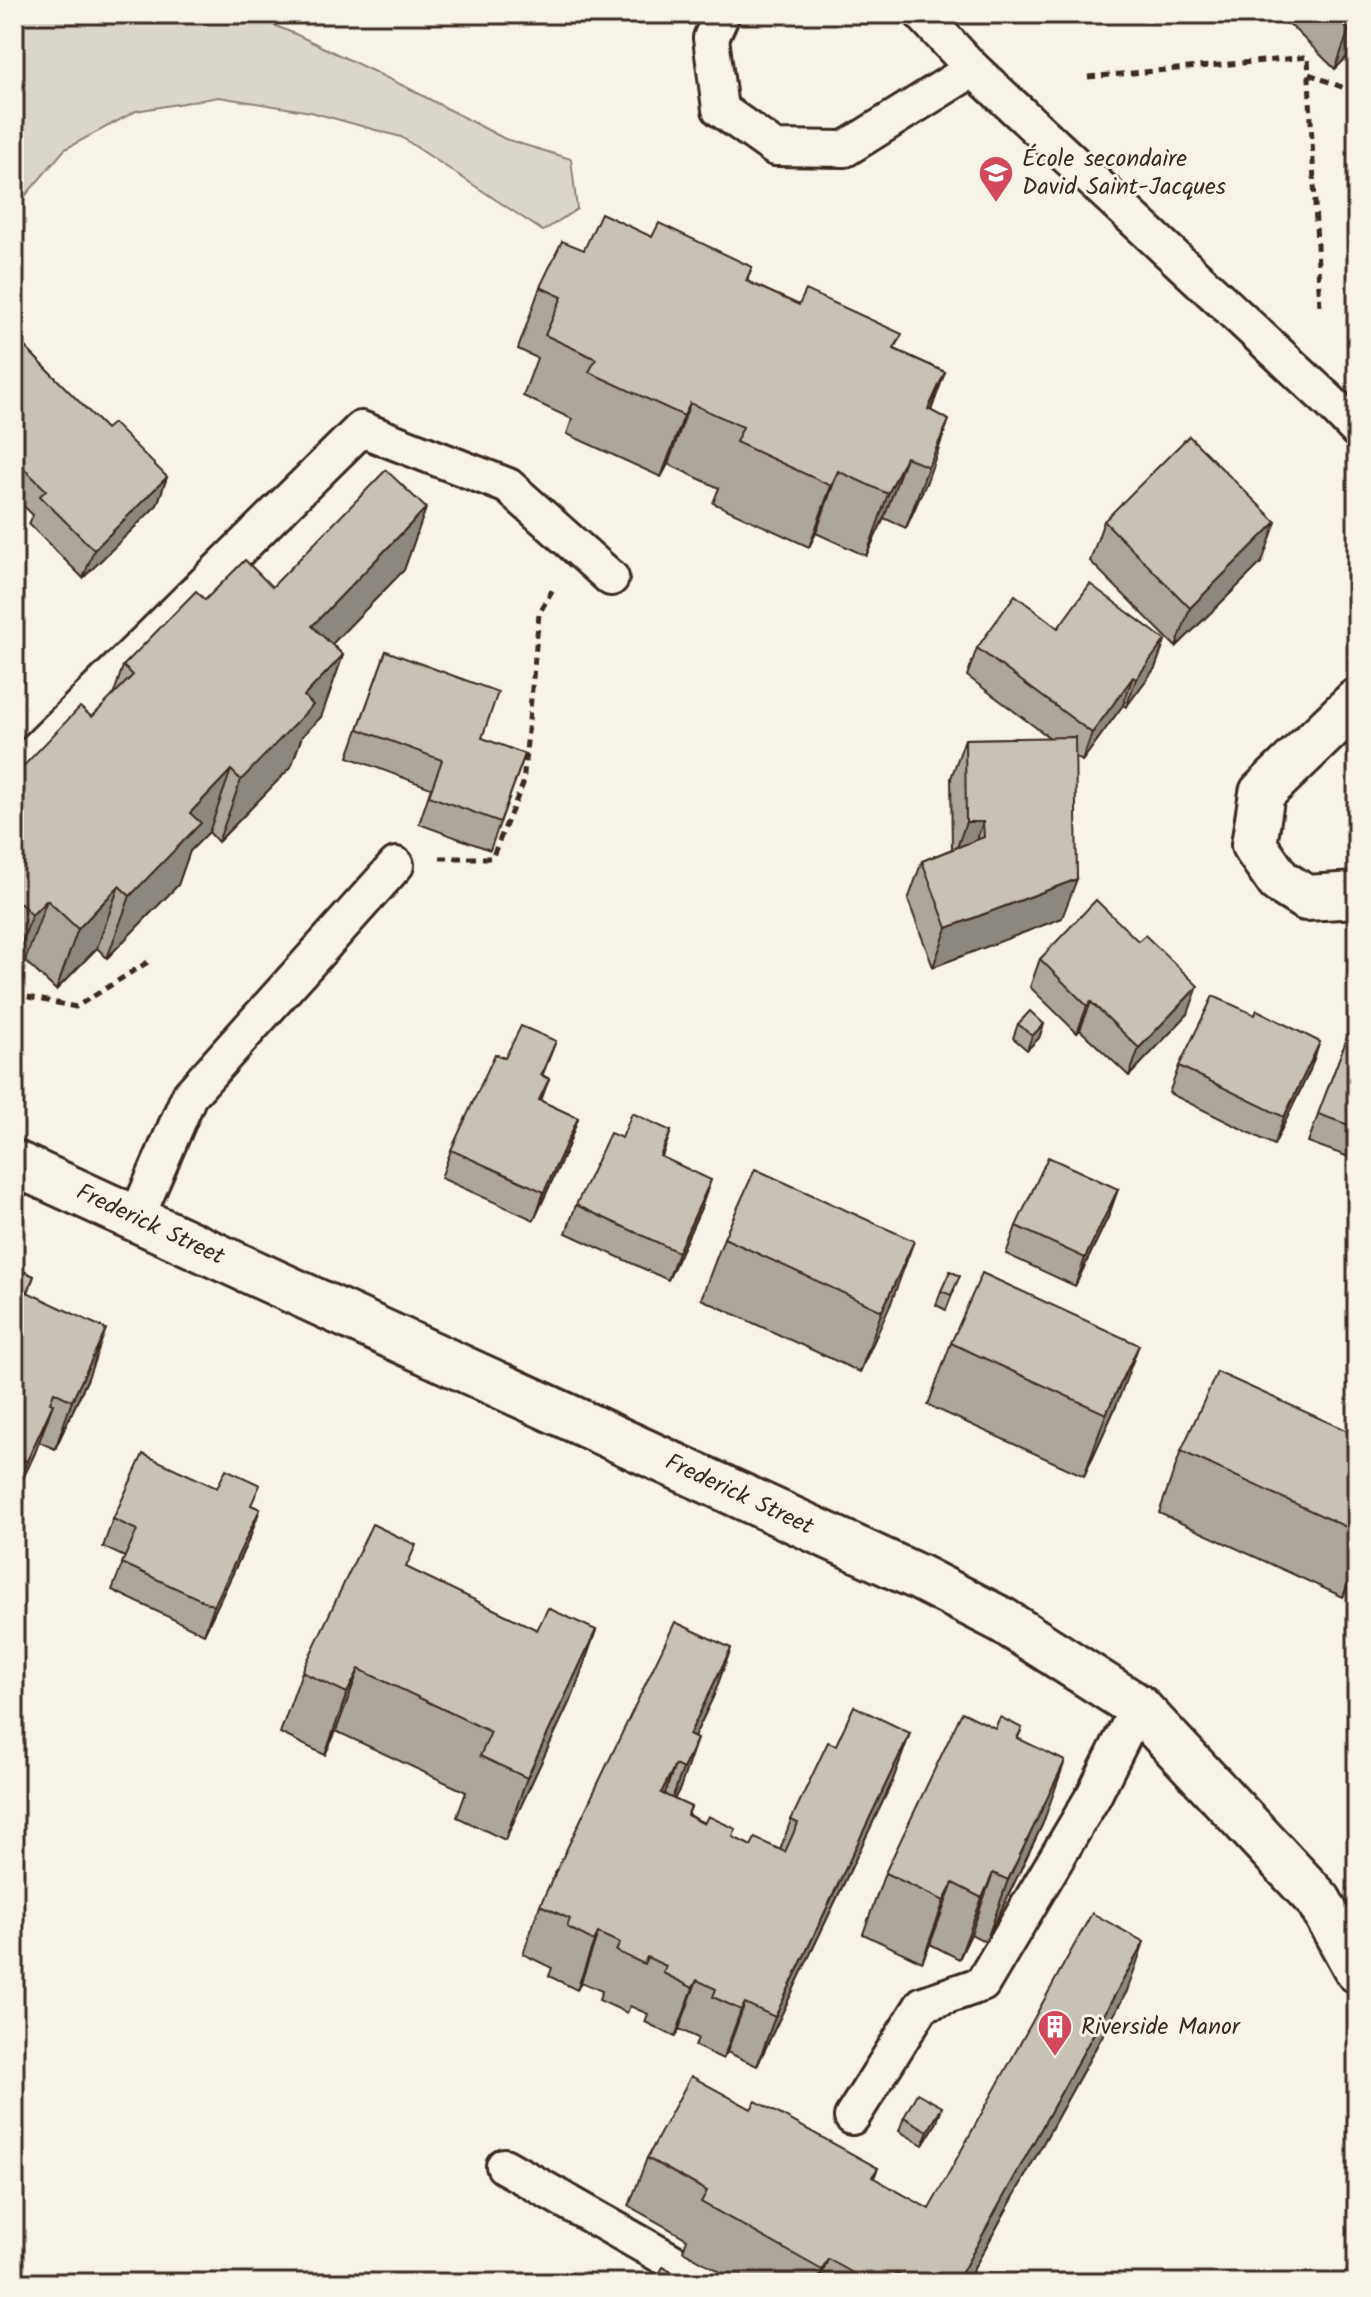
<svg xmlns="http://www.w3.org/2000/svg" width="1371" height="2297" font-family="Kalam,sans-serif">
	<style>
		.green { fill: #dbd6cb; stroke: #8b8074; stroke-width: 2 }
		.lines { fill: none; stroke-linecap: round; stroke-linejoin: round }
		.lane-casing { stroke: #3b2a1e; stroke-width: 40 }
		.street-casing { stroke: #3b2a1e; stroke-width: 50 }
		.secondary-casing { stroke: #3b2a1e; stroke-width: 50 }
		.path { stroke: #3b2a1e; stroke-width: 5; stroke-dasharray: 8 6; stroke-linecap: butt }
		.lane { stroke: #f7f3e8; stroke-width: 34 }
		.street { stroke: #f7f3e8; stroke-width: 44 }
		.secondary { stroke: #f7f3e8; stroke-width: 44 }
		.wall { fill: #aca69d; stroke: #3b2a1e; stroke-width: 2 }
		.shaded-wall { fill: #8c877f; stroke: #3b2a1e; stroke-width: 2 }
		.building { fill: #c8c1b6; stroke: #3b2a1e; stroke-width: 2 }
		.labels { text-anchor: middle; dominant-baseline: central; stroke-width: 6; stroke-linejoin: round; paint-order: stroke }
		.poi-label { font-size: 24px; fill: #3b2a1e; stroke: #f7f3e8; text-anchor: start }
		.street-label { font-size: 24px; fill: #3b2a1e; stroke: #f7f3e8 }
	</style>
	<rect width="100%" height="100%" fill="#f7f3e8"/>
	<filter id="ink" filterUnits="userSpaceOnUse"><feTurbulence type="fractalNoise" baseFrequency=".0125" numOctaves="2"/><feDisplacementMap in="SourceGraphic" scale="16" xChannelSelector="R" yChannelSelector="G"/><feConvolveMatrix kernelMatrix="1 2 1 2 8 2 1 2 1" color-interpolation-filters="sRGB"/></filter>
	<g filter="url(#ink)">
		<!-- green -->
		<polygon class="green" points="14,14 182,14 178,19 196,14 246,14 293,33 408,88 505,139 571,159 577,209 543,231 401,137 311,112 219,97 136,111 65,149 14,209"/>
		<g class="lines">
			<defs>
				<g id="lane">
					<polyline points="722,14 711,38 720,109 775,148 845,149 973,69"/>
					<polyline points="922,14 973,69 1330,402 1357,430"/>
					<polyline points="14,772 361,429 508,486 611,578"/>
					<polyline points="136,1219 189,1096 396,865"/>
					<polyline points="852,2117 923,2004 982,1984 1094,1795 1138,1707"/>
					<polyline points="504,2166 710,2283"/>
				</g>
				<polyline id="street" points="1357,701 1262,793 1254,845 1279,881 1306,898 1357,895"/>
				<polyline id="secondary" points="14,1163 918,1577 1002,1620 1138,1707 1319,1901 1357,1970"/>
			</defs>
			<!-- lane casing -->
			<use href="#lane" class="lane-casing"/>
			<!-- street casing -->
			<use href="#street" class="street-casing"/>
			<!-- secondary casing -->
			<use href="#secondary" class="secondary-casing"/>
			<!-- path -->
			<g class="path">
				<polyline points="1309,74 1357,93"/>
				<polyline points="1088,77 1308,57 1320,308"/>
				<polyline points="440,858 492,858 523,784 539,614 554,587"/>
				<polyline points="14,994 76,1007 151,960"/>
			</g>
			<!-- lane -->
			<use href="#lane" class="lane"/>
			<!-- street -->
			<use href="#street" class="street"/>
			<!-- secondary -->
			<use href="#secondary" class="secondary"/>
		</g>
		<!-- wall -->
		<g class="wall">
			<polygon points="1279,14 1357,14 1357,47 1335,69"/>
			<polygon points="652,237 752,267 747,281 945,372 931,411 927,481 906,528 884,518 866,556 816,533 809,547 713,503 719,488 668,464 661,477 567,434 572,419 523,396 537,358 518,349 540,287 584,250"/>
			<polygon points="14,336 106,429 167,477 157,505 83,578 29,524 33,515 14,497"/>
			<polygon points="426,508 404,570 332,644 343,655 321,717 302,736 291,767 218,842 209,832 190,851 178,885 107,958 97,948 56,990 25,961 14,972 14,776 92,717 113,696 123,666 205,600 272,587"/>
			<polygon points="1104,521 1262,562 1176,647 1090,561"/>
			<polygon points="1058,628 1165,640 1155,668 1126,707 1123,705 1082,761 1075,756 1062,918 933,967 908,900 922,861 952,849 951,778 965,739 1050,738 967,676 977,648"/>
			<polygon points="386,651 482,738 525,754 490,850 419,824 431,788 348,757"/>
			<polygon points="1138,941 1188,1014 1129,1076 1080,1030 1077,1033 1030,987 1040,959"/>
			<polygon points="1018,1024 1044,1024 1039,1038 1027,1050 1013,1038"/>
			<polygon points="1347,1038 1357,1042 1357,1160 1308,1142"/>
			<polygon points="1179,1066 1310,1070 1274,1145 1169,1093"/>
			<polygon points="543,1075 549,1079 541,1101 578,1118 568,1146 534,1220 441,1178 451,1150"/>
			<polygon points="671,1131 662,1157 701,1208 668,1280 566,1233 576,1205 622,1138"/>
			<polygon points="1118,1189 1108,1217 1075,1286 1006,1254 1016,1226"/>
			<polygon points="724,1238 891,1303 860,1372 701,1299"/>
			<polygon points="14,1267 34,1276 28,1293 88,1378 55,1449 39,1442 14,1498"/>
			<polygon points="954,1290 946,1310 936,1305 941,1291"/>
			<polygon points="951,1343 1116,1406 1084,1476 928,1405"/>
			<polygon points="1357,1422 1357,1566 1343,1597 1159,1513 1181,1451 1352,1433"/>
			<polygon points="253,1506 260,1509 250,1537 204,1634 112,1590 125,1557 103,1547 113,1519"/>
			<polygon points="407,1568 537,1630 596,1630 574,1692 505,1840 457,1817 466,1792 336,1731 325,1755 280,1733 302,1672"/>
			<polygon points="731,1648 713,1697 694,1737 680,1788 674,1799 691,1807 688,1815 751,1846 780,1850 791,1820 836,1745 910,1733 892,1782 757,2066 727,2052 723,2059 695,2046 698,2038 679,2029 675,2037 645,2022 648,2014 630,2006 627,2013 599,2000 602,1991 581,1982 577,1990 549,1976 552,1968 523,1954 540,1905"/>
			<polygon points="995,1728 1022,1728 1018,1738 1043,1823 986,1942 971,1934 959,1959 930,1944 922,1962 863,1934 885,1873"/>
			<polygon points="1127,1991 966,2283 740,2283 683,2251 687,2239 629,2206 647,2158 751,2109 878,2168 874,2178 929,2209"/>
			<polygon points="904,2117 937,2122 923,2145 899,2131"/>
		</g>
		<!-- shaded-wall -->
		<g class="shaded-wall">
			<polygon points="1357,22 1357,47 1335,69 1349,30"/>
			<polygon points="945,372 922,434 928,409"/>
			<polygon points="690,403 668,464 661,477 684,416"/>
			<polygon points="949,420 927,481 906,528 928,467"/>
			<polygon points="906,457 884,518 866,556 888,494"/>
			<polygon points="838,471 816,533 809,547 831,486"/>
			<polygon points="167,477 157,505 83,578 94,550"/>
			<polygon points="426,508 404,570 290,687 312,626"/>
			<polygon points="1276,522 1262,562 1176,647 1190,608"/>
			<polygon points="1165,640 1155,668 1126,707 1136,679"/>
			<polygon points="343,655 321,717 302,736 291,767 218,842 241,780 304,696"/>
			<polygon points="1133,677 1123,705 1082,761 1092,733"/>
			<polygon points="231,770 209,832 190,851 178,885 107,958 130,896 190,813"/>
			<polygon points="966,822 983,822 969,862 952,862"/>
			<polygon points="1077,879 1062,918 933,967 947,928"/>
			<polygon points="119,886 97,948 56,990 78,929"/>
			<polygon points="47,900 25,961 14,972 14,964 32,915"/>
			<polygon points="1198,986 1188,1014 1129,1076 1139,1048"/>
			<polygon points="1091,1002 1080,1030 1077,1033 1087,1006"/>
			<polygon points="1044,1024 1039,1038 1027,1050 1032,1036"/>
			<polygon points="556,1041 545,1069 531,1103 541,1075"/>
			<polygon points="1320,1042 1310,1070 1274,1145 1284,1117"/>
			<polygon points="578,1118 568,1146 534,1220 544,1192"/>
			<polygon points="711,1180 701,1208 668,1280 678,1252"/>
			<polygon points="1118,1189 1108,1217 1075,1286 1085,1258"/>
			<polygon points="914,1241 891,1303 860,1372 882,1311"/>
			<polygon points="106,1329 88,1378 55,1449 72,1401"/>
			<polygon points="1139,1345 1116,1406 1084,1476 1106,1414"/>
			<polygon points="53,1404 35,1453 14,1498 27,1461"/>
			<polygon points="260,1509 250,1537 204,1634 214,1606"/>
			<polygon points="1357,1558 1357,1566 1343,1597"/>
			<polygon points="596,1630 574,1692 505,1840 527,1778"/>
			<polygon points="731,1648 713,1697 680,1767 689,1735"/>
			<polygon points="359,1669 336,1731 325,1755 347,1693"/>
			<polygon points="910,1733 892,1782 757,2066 775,2017"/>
			<polygon points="697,1739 680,1788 665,1817 683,1769"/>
			<polygon points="1065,1761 1043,1823 986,1942 1008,1880"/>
			<polygon points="675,1765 658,1813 661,1793"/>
			<polygon points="993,1873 971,1934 959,1959 982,1898"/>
			<polygon points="953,1883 930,1944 922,1962 944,1901"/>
			<polygon points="598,1933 581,1982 577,1990 594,1941"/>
			<polygon points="1144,1942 1127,1991 966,2283 956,2283"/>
			<polygon points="697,1980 679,2029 675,2037 693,1988"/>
			<polygon points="745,2003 727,2052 723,2059 741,2010"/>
			<polygon points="942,2107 937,2122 923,2145 928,2131"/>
			<polygon points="828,2259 819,2283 818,2283 822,2270"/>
		</g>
		<!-- building -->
		<g class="building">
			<polygon points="1333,14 1357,14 1357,22 1349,30"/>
			<polygon points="601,213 652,237 659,223 752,267 746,281 799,305 806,290 902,334 894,349 945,372 928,409 949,420 928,467 906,457 888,494 838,471 831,486 736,442 743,427 690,403 684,416 589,372 596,359 545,335 562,297 540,287 562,241 584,250"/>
			<polygon points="14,336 106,429 113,423 167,477 94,550 40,496 46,490 14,459"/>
			<polygon points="1189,436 1276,522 1190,608 1104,521"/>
			<polygon points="386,470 426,508 312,626 343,655 304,696 313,705 241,780 231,770 190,813 201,823 130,896 119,886 78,929 47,900 32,915 14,897 14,798 21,790 14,784 14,776 80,707 92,717 133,675 123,666 196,591 205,600 245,560 272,587"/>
			<polygon points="1090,584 1165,640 1136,679 1133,677 1092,733 977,648 1015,595 1058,628"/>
			<polygon points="386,651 498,692 482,738 525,754 500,822 429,796 442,760 358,729"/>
			<polygon points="1075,737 1077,879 947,928 922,861 984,837 983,822 966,822 965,739"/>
			<polygon points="1096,900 1138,941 1145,935 1198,986 1139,1048 1091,1002 1087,1006 1040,959"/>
			<polygon points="1213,996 1255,1015 1257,1010 1320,1042 1284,1117 1179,1066"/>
			<polygon points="1030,1011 1044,1024 1032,1036 1018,1024"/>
			<polygon points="521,1026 556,1041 541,1075 549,1079 539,1100 578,1118 544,1192 451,1150 495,1054 505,1058"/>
			<polygon points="1347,1038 1357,1042 1357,1128 1318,1114"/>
			<polygon points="632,1113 671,1131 660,1156 711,1180 678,1252 576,1205 610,1133 622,1138"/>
			<polygon points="1048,1157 1118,1189 1085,1258 1016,1226"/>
			<polygon points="755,1169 914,1241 882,1311 724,1238"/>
			<polygon points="14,1267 34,1276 27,1292 106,1329 72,1401 54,1392 50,1403 53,1404 27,1461 24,1460 14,1479"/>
			<polygon points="950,1271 960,1276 951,1295 941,1291"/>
			<polygon points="982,1273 1139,1345 1106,1414 951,1343"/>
			<polygon points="1217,1372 1352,1433 1357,1422 1357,1532 1181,1451"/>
			<polygon points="143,1454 217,1488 226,1469 260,1485 251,1505 260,1509 214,1606 122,1563 137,1530 113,1519"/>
			<polygon points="372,1524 416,1545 406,1567 537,1630 548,1608 596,1630 527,1778 480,1756 491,1732 359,1669 347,1693 302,1672"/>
			<polygon points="675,1622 731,1648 689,1735 697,1739 683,1769 675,1765 661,1793 691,1807 687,1815 704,1824 708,1816 736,1829 733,1837 751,1846 755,1838 785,1852 798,1823 791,1820 828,1742 836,1745 854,1706 910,1733 775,2017 745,2003 741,2010 713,1997 716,1989 697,1980 693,1988 663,1973 666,1966 647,1957 644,1964 616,1951 620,1943 598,1933 594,1941 567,1927 570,1919 540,1905"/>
			<polygon points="962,1712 995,1728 1000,1717 1022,1728 1017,1738 1065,1761 1008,1880 993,1873 982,1898 953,1883 944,1901 885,1873"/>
			<polygon points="1092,1913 1144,1942 956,2283 913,2283 896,2273 890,2283 871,2283 828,2259 822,2270 701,2202 707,2191 647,2158 691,2076 751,2109 756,2101 878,2168 872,2177 929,2209"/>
			<polygon points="917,2093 942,2107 928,2131 904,2117"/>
			<polygon points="663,2267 692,2283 654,2283"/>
		</g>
	</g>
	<!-- icons -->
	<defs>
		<symbol id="school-pin" viewBox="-11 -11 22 30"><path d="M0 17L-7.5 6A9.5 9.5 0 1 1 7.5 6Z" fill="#d1495b" stroke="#f7f3e8"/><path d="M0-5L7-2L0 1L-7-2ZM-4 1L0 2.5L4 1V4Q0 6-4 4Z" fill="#fff"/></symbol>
		<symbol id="building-pin" viewBox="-11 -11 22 30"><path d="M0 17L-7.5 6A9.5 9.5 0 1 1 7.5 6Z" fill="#d1495b" stroke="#f7f3e8"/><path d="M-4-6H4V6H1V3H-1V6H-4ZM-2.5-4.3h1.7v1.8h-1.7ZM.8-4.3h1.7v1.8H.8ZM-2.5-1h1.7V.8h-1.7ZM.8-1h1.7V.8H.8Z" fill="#fff"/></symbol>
	</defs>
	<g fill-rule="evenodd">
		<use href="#school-pin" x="976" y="153" width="40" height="54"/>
		<use href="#building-pin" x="1035" y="2007" width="40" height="54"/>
	</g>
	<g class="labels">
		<!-- poi labels -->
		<g class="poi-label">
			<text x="1022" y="159">École secondaire<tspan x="1022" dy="28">David Saint-Jacques</tspan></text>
			<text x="1081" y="2027">Riverside Manor</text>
		</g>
		<!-- street labels -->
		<g class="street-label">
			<text transform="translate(150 1225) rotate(25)">Frederick Street</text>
			<text transform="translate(739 1495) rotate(25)">Frederick Street</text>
		</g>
	</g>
	<!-- margin -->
	<rect width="1371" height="2297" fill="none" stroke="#f7f3e8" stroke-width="48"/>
	<rect x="24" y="24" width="1323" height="2249" fill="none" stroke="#3b2a1e" stroke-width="3" filter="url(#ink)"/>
</svg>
